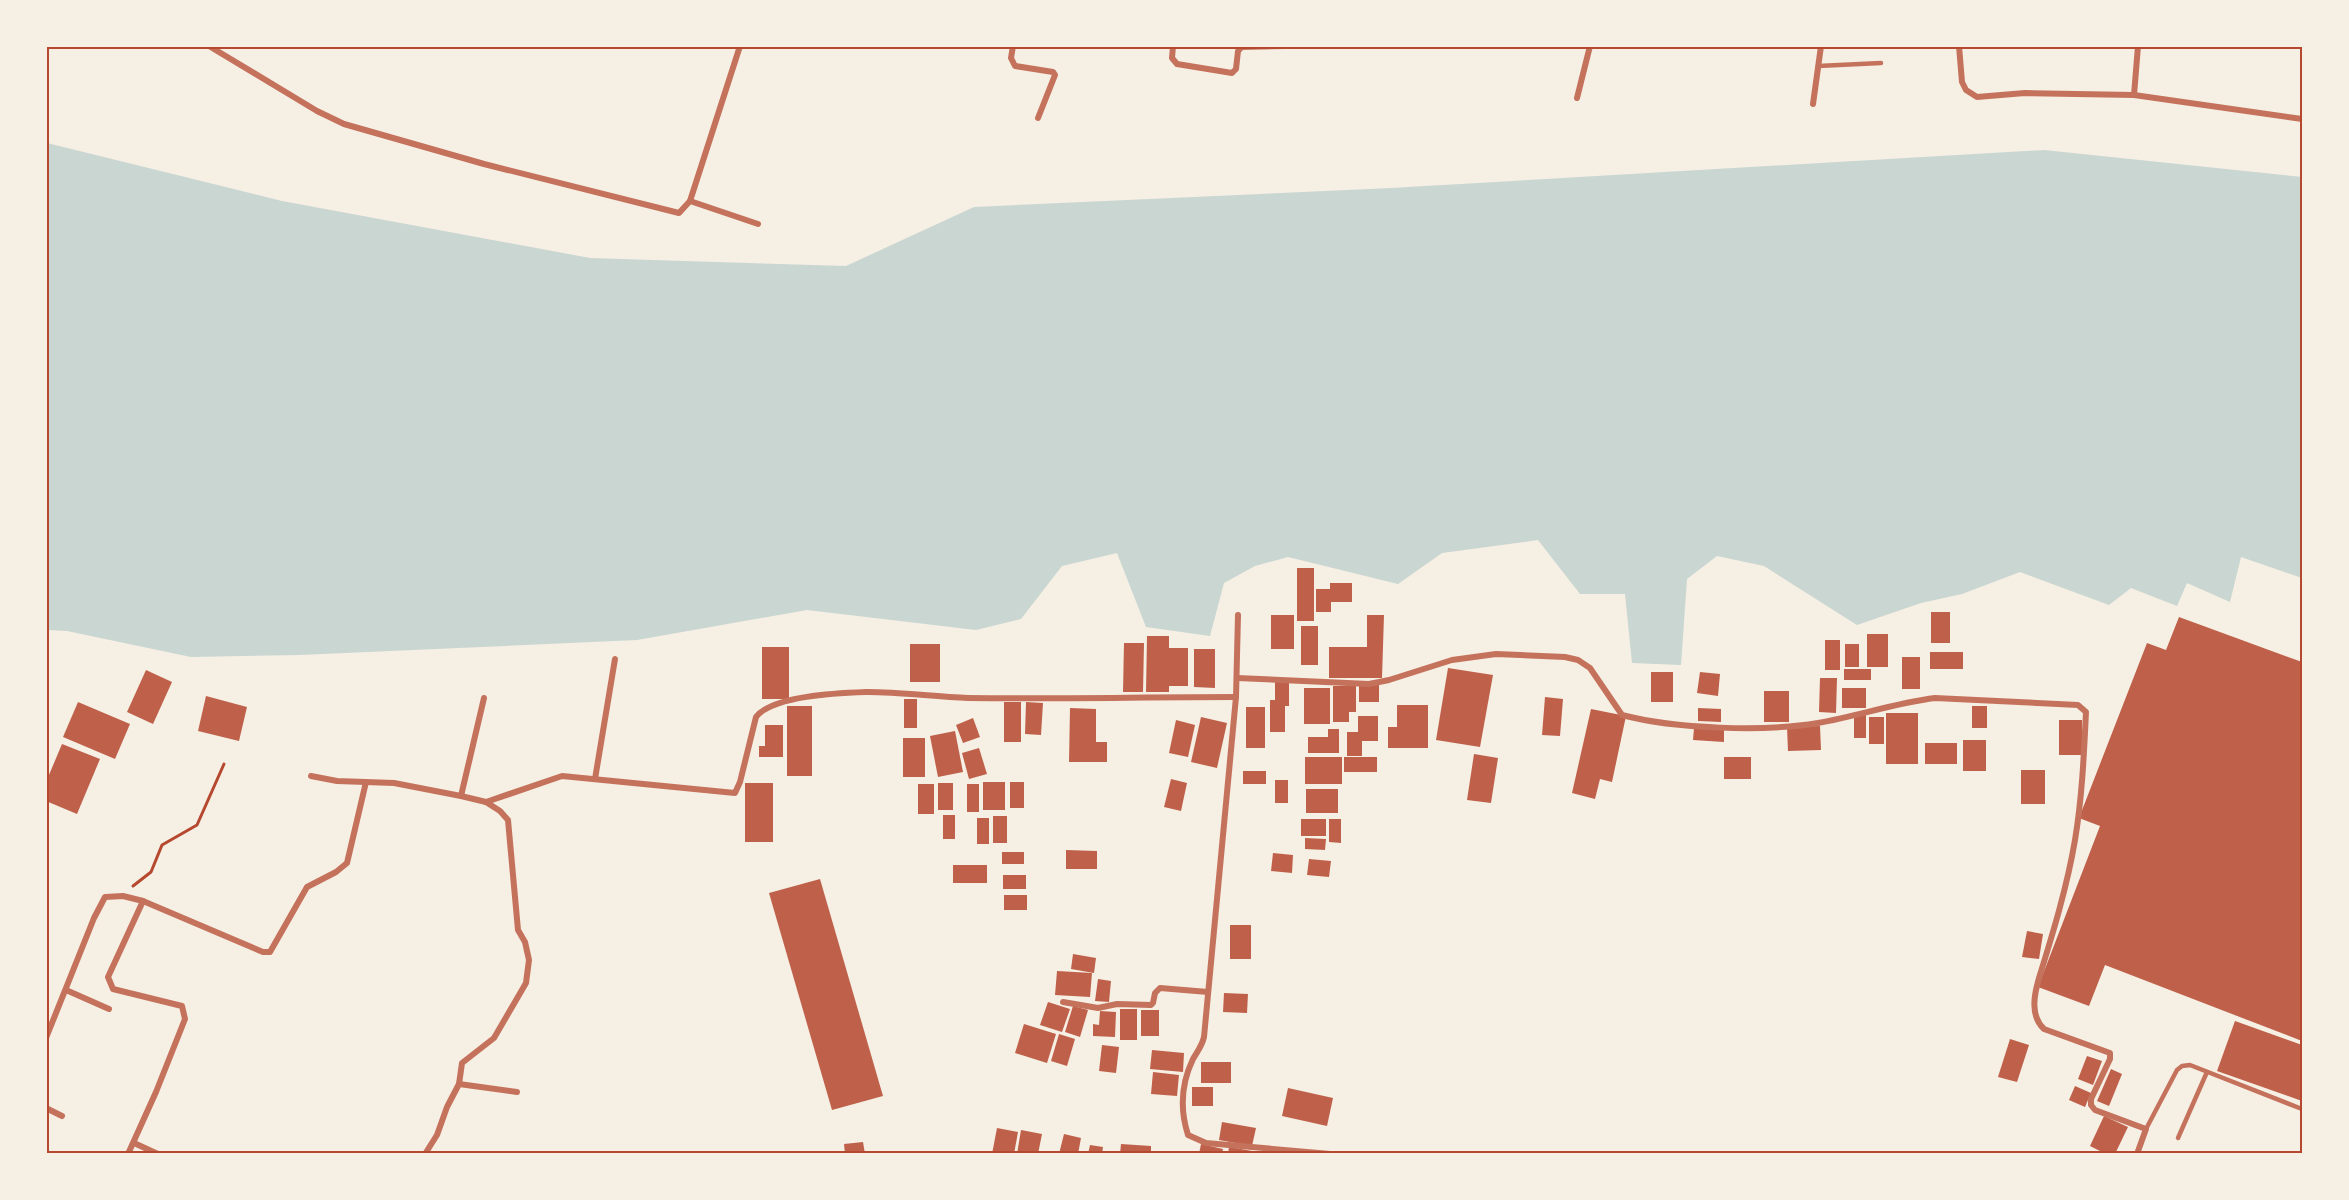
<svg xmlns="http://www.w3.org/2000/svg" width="2349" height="1200" font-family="Spectral,serif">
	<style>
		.water { fill: #c9d6d2 }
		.building { fill: #bf614a }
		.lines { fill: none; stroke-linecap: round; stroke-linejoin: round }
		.path { stroke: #b5482f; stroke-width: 3 }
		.service { stroke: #c5725c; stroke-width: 4.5 }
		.minor { stroke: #c5725c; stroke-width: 6 }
		.neatline { fill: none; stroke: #b5482f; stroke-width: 2 }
	</style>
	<rect width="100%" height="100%" fill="#f6efe4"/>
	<!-- water -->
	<polygon class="water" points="47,143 282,201 590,258 846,266 974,207 1391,188 2044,150 2302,177 2302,578 2241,557 2230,602 2187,583 2177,606 2131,588 2109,605 2020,572 1962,594 1921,603 1857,625 1764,566 1717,556 1687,579 1681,665 1632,663 1625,594 1580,594 1538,540 1442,553 1398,584 1288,557 1255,566 1224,583 1210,636 1146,627 1117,553 1062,566 1021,619 976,630 807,610 637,640 299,655 191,657 67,631 47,630"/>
	<!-- building -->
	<g class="building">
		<rect x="1297" y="568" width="17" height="53"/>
		<polygon points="1330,583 1352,583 1352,602 1331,602 1331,612 1316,612 1316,589 1330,589"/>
		<rect x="1931" y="612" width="19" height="31"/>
		<rect x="1271" y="615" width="23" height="34"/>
		<polygon points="1367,615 1384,615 1382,678 1329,678 1329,647 1367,647"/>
		<polygon points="2179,617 2302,662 2302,1041 2105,965 2089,1006 2038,987 2100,826 2079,818 2147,643 2166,650"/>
		<rect x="1301" y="626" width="17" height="39"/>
		<rect x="1867" y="634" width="21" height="33"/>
		<polygon points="1147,636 1169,636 1169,648 1188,648 1188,686 1169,686 1169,692 1146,692"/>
		<rect x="1825" y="640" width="15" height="30"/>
		<polygon points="1124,643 1144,643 1143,692 1123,692"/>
		<rect x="910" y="644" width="30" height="38"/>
		<rect x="1845" y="644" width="14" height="23"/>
		<rect x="762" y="647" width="27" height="52"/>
		<polygon points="1194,649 1215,649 1215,688 1194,687"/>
		<rect x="1930" y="652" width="33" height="17"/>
		<rect x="1902" y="657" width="18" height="32"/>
		<polygon points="1448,668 1493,675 1480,747 1436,740"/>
		<rect x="1844" y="669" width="27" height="11"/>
		<polygon points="146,670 172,682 153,724 127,712"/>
		<rect x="1651" y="672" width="22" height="30"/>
		<polygon points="1700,672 1720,674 1718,696 1697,693"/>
		<polygon points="1820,678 1837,678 1836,713 1819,712"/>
		<polygon points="1275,681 1289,681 1289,706 1285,706 1285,732 1270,732 1270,700 1275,700"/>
		<rect x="1359" y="684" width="20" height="18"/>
		<polygon points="1333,686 1356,686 1356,712 1349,712 1349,722 1333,722"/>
		<rect x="1304" y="688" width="26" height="36"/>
		<rect x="1842" y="688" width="24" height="20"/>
		<rect x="1764" y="691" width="25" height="31"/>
		<polygon points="206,696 247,707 239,741 198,731"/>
		<polygon points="1545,697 1563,699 1560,736 1542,735"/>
		<rect x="904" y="699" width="13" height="29"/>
		<polygon points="78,702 130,724 115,759 63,737"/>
		<rect x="1004" y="702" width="17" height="40"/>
		<polygon points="1026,702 1043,703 1041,735 1025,734"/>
		<polygon points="1397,705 1428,705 1428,748 1388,748 1388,727 1397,727"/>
		<rect x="787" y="706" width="25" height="70"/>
		<rect x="1972" y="706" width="15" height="22"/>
		<rect x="1246" y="707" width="19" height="41"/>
		<polygon points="1070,708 1096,709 1096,742 1107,742 1107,762 1069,762"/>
		<polygon points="1698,708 1721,709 1721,722 1698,721"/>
		<polygon points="1591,709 1626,716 1612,782 1600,779 1595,799 1572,793"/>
		<rect x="1886" y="713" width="32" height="51"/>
		<rect x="1854" y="715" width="12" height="23"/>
		<polygon points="1358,716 1378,716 1378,741 1362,741 1362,756 1347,756 1347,732 1358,732"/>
		<polygon points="1201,717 1227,723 1217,768 1191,762"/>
		<rect x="1869" y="717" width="15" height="27"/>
		<polygon points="973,718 980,737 963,743 956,725"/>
		<polygon points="1176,720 1195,725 1188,757 1169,753"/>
		<rect x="2059" y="720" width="23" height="35"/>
		<polygon points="765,725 783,725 783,757 759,757 759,746 765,746"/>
		<polygon points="1820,726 1821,750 1788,751 1787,727"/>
		<polygon points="1694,728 1724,729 1724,742 1693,740"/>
		<polygon points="1328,729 1339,729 1339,753 1308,753 1308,737 1328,737"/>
		<polygon points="955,731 963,772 938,777 930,736"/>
		<rect x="903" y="738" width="22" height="39"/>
		<rect x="1963" y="740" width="23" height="31"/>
		<rect x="1925" y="743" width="32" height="21"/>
		<polygon points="62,744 100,759 77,814 46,801 46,782"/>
		<polygon points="979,748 987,774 969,779 962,753"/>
		<polygon points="1474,754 1498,758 1491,803 1467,800"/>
		<rect x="1305" y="757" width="37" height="27"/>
		<rect x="1344" y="757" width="33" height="15"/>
		<rect x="1724" y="757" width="27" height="22"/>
		<rect x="2021" y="770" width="24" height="34"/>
		<rect x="1243" y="771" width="23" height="13"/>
		<polygon points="1171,779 1187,783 1181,811 1164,807"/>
		<rect x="1275" y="780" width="13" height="23"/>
		<rect x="983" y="782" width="22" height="28"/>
		<rect x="1010" y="782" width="14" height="26"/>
		<rect x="745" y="783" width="28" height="59"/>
		<rect x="938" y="783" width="15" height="27"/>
		<rect x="918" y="784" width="16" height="30"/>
		<rect x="967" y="784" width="12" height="28"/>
		<rect x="1306" y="789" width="32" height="24"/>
		<rect x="943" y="815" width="12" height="24"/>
		<rect x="993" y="816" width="14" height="27"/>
		<rect x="977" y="818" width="12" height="26"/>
		<rect x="1301" y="819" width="25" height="17"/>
		<polygon points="1329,819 1341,819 1341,843 1329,842"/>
		<polygon points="1305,838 1326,839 1325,850 1305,849"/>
		<polygon points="1066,850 1097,851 1097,869 1066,869"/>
		<rect x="1002" y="852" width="22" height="12"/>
		<polygon points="1273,853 1293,855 1292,873 1271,871"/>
		<polygon points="1309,859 1331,861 1329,877 1307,875"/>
		<rect x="953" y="865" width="34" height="18"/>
		<rect x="1003" y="875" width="23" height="14"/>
		<polygon points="820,879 883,1096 832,1110 769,893"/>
		<rect x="1004" y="895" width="23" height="15"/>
		<rect x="1230" y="925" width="21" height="34"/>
		<polygon points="2027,931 2043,934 2039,959 2022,957"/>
		<polygon points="1073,954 1096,958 1094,973 1071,969"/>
		<polygon points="1057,971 1092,973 1090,997 1055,995"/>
		<polygon points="1098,979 1111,981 1109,1002 1095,1001"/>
		<polygon points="1224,993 1248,994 1247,1013 1223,1012"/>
		<polygon points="1048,1002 1070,1009 1062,1032 1040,1025"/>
		<polygon points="1073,1006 1088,1010 1080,1037 1065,1032"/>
		<rect x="1120" y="1009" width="17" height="31"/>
		<rect x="1141" y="1010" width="18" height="26"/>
		<polygon points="1100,1011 1116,1012 1115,1037 1093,1036 1093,1024 1099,1025"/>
		<polygon points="2235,1021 2302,1045 2302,1101 2217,1071"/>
		<polygon points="1024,1024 1056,1034 1047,1063 1015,1053"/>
		<polygon points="1059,1034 1075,1039 1067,1066 1051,1061"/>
		<polygon points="2010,1039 2029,1045 2017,1082 1998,1077"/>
		<polygon points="1102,1045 1119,1047 1116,1073 1099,1071"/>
		<polygon points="1152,1050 1184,1053 1183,1072 1150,1069"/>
		<polygon points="2087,1056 2102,1061 2093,1085 2078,1079"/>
		<rect x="1201" y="1062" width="30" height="21"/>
		<polygon points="2111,1069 2122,1074 2109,1106 2097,1101"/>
		<polygon points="1153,1072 1179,1075 1177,1096 1151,1094"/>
		<polygon points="2075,1086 2091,1093 2085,1107 2069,1100"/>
		<rect x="1192" y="1087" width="21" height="19"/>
		<polygon points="1288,1088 1333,1098 1327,1126 1282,1116"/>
		<polygon points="2104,1116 2128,1127 2115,1154 2106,1154 2090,1146"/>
		<polygon points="1222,1122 1256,1128 1252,1146 1219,1140"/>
		<polygon points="997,1128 1018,1132 1014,1154 992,1154"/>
		<polygon points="1021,1130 1042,1134 1038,1154 1017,1154"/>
		<polygon points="1064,1134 1081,1138 1078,1154 1059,1154"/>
		<polygon points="863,1142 865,1154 845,1154 844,1144"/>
		<polygon points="1121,1144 1151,1146 1151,1154 1120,1154"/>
		<polygon points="1201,1144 1223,1149 1222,1154 1199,1154"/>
		<polygon points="1090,1145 1103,1147 1102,1154 1088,1154"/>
		<polygon points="1229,1147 1258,1152 1257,1154 1228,1154"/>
	</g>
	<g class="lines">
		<!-- path -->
		<polyline class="path" points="133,886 151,872 162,845 197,825 224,764"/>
		<!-- service -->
		<g class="service">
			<polyline points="1818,66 1881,63"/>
			<polyline points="2146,1129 2177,1070 2182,1066 2190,1065 2302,1109"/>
			<polyline points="2178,1138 2207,1072"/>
		</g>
		<!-- minor -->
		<g class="minor">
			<polyline points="209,46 317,111 344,124 484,164 679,213 690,201 740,46"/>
			<polyline points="1013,46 1011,58 1015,66 1053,72 1055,75 1038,118"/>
			<polyline points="1173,46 1172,58 1177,64 1232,73 1236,69 1238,51 1242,47 1286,46"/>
			<polyline points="1959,46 1962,82 1966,90 1977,97 2025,93 2134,95 2302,119"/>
			<polyline points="2134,95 2138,46"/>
			<polyline points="1577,98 1590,46"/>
			<polyline points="1813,104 1821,46"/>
			<polyline points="690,201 758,224"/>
			<path d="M1238 615 1236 697 1204 1037C1202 1046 1197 1052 1193 1059 1181 1084 1180 1110 1188 1135L1206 1143 1330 1154"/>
			<path d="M1237 678 1369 684 1389 680 1452 660 1496 654 1565 657 1578 660 1590 668 1622 715C1675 729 1764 732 1818 723 1858 716 1895 703 1935 698L2078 705 2086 712C2084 754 2082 798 2075 840 2067 887 2053 933 2039 978 2034 995 2030 1016 2044 1029L2110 1053V1059L2091 1099V1105L2095 1110 2146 1129 2137 1154"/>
			<polyline points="311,776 337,781 394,783 461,796 486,802 500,811 508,820 518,930 525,942 529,960 526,983 494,1038 462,1063 459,1084 447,1107 437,1135 425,1154"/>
			<polyline points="595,779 615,659"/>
			<polyline points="461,796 484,698"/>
			<path d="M486 802 562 776 735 793 740 782 756 717C773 695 841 693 868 692 901 692 935 697 968 698 1057 699 1147 697 1236 697"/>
			<polyline points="66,990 109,1009"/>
			<polyline points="1063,1002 1098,1008 1117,1004 1151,1005 1153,1003 1155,993 1160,988 1208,992"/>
			<polyline points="46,1038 94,918 105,897 123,896 143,901 263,952 270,952 307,887 336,872 347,863 366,782"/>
			<polyline points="459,1084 517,1092"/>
			<polyline points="46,1108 62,1116"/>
			<polyline points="134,1143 158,1154"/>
			<polyline points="128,1154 156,1092 185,1019 182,1006 113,989 108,977 143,901"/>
		</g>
	</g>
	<!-- border -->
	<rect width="2349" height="1200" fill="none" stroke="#f6efe4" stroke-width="96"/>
	<rect x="48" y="48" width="2253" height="1104" class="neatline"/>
</svg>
